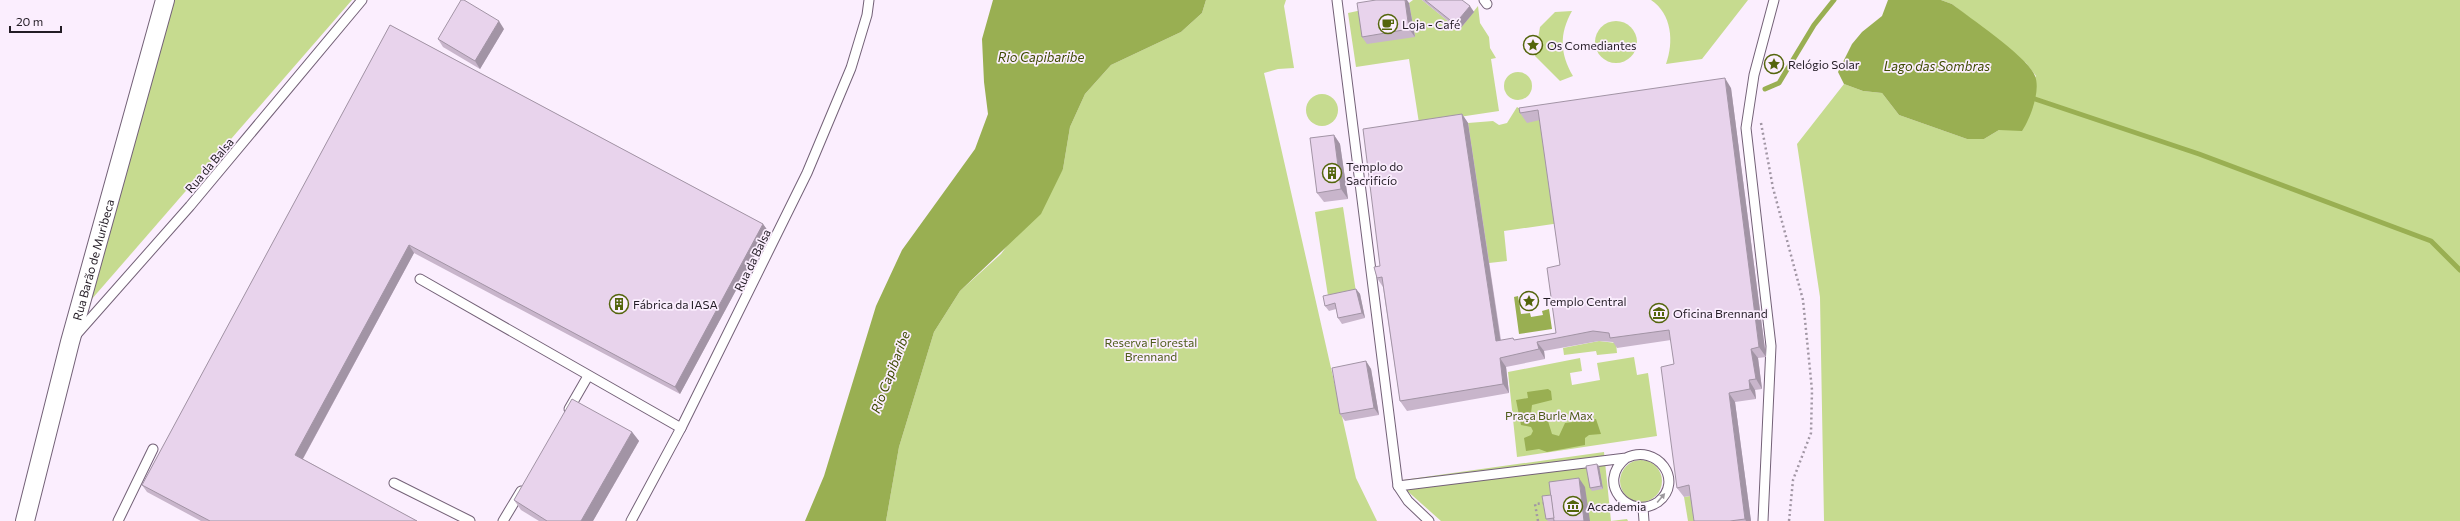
<svg xmlns="http://www.w3.org/2000/svg" width="2460" height="521" font-family="Commissioner,sans-serif">
	<style>
		.green { fill: #c6db8f }
		.water { fill: #99af52 }
		.lines { fill: none; stroke-linecap: round; stroke-linejoin: round }
		.stream { stroke: #99af52; stroke-width: 5 }
		.lane-casing { stroke: #736177; stroke-width: 11 }
		.street-casing { stroke: #736177; stroke-width: 20 }
		.path { stroke: #a196a4; stroke-width: 2.5; stroke-dasharray: 2 3; stroke-linecap: butt }
		.lane { stroke: #fff; stroke-width: 9 }
		.street { stroke: #fff; stroke-width: 18 }
		.wall { fill: #c8b5cb }
		.shaded-wall { fill: #a294a5 }
		.building { fill: #e8d3ec; stroke: #a294a5 }
		.oneway { fill: #9c999d }
		.labels { text-anchor: middle; dominant-baseline: central; stroke-width: 3.5; stroke-linejoin: round; paint-order: stroke }
		.poi-label { font-size: 12px; fill: #231c25; stroke: #fbeefe; text-anchor: start }
		.street-label { font-size: 12px; fill: #231c25; stroke: #fbeefe }
		.park-label { font-size: 12px; fill: #4e5c1a; stroke: #fbeefe }
		.water-label { font-size: 13px; font-style: italic; fill: #3e4b02; stroke: #fbeefe }
	</style>
	<rect width="100%" height="100%" fill="#fbeefe"/>
	<!-- green -->
	<g class="green">
		<polygon points="174,0 352,0 91,300"/>
		<polygon points="1206,0 1286,0 1284,6 1294,68 1278,69 1264,73 1356,478 1377,521 886,521 899,447 934,332 960,291 1001,254 1063,169 1070,127 1085,94 1111,65 1181,32 1202,13"/>
		<polygon points="1413,0 1422,0 1459,30 1478,6 1480,23 1489,37 1490,48 1496,58 1491,59 1499,111 1419,123 1409,59 1356,67 1348,13 1362,10 1415,37 1409,3"/>
		<path d="M1651 0H1748L1702 59 1666 64C1674 42 1672 14 1651 0Z"/>
		<polygon points="1941,0 2460,0 2460,521 1824,521 1820,297 1797,144 1844,84 1863,91 1882,93 1899,115 1967,139 1984,139 1999,130 2036,76 2026,63 1952,4"/>
		<path d="M1572 11C1559 34 1560 54 1573 76L1560 81 1535 56 1540 27 1555 12Z"/>
		<circle cx="1616" cy="42" r="21"/>
		<circle cx="1518" cy="86" r="14"/>
		<circle cx="1322" cy="110" r="16"/>
		<polygon points="1517,107 1531,116 1545,115 1560,223 1504,231 1507,261 1489,263 1468,123 1493,121 1499,125 1507,123"/>
		<polygon points="1343,207 1356,292 1328,296 1315,212"/>
		<polygon points="1599,341 1616,343 1617,353 1597,355 1596,351 1564,355 1563,348"/>
		<polygon points="1634,357 1637,375 1648,373 1657,436 1517,457 1508,372 1580,358 1582,371 1570,373 1572,385 1600,380 1597,363"/>
		<polygon points="1604,452 1611,521 1627,519 1628,521 1441,521 1404,488 1403,480"/>
		<circle cx="1641" cy="481" r="21"/>
		<polygon points="1696,495 1699,521 1688,521 1684,497"/>
	</g>
	<!-- water -->
	<g class="water">
		<polygon points="993,0 1206,0 1202,13 1181,32 1111,65 1085,94 1070,127 1063,169 1041,214 960,291 934,332 899,447 886,521 805,521 824,476 876,306 902,250 975,149 988,114 984,82 982,39"/>
		<path d="M1888 0H1941L1952 4C1970 18 2029 58 2035 76 2041 91 2030 119 2022 131L1999 130 1984 139H1967L1899 115 1882 93 1863 91 1844 84 1838 72 1852 44 1862 32 1882 16Z"/>
		<polygon points="1518,296 1521,314 1530,313 1531,317 1543,315 1542,311 1549,309 1552,329 1519,334 1514,297"/>
		<polygon points="1548,389 1551,391 1552,400 1532,405 1531,413 1537,421 1548,421 1552,434 1559,436 1565,423 1596,419 1601,434 1589,435 1585,438 1585,445 1547,452 1539,449 1526,451 1524,438 1531,435 1533,431 1531,427 1521,425 1516,400 1528,398 1527,392"/>
	</g>
	<g class="lines">
		<!-- stream -->
		<g class="stream">
			<polyline points="1765,89 1779,83 1814,25 1834,0"/>
			<polyline points="2035,99 2199,154 2431,241 2460,270"/>
		</g>
		<defs>
			<g id="lane">
				<polyline points="1337,0 1398,486 1408,501 1429,521"/>
				<polyline points="1484,0 1487,4"/>
				<polyline points="420,279 681,428"/>
				<polyline points="76,335 190,206 362,0"/>
				<polyline points="569,409 588,376"/>
				<polyline points="394,483 470,521"/>
				<path d="M1398 486 1626 458C1657 443 1685 481 1658 502 1629 521 1595 483 1626 458"/>
				<polyline points="1643,508 1644,521"/>
				<polyline points="118,521 153,449"/>
				<polyline points="503,521 521,491"/>
				<polyline points="631,521 681,428 807,173 851,68 867,15 869,0"/>
				<polyline points="1763,521 1771,346 1746,128 1754,75 1774,0"/>
			</g>
			<g id="street">
				<path id="s1" d="M25 521 70 342 165 0"/>
			</g>
		</defs>
		<!-- lane casing -->
		<use href="#lane" class="lane-casing"/>
		<!-- street casing -->
		<use href="#street" class="street-casing"/>
		<!-- path -->
		<g class="path">
			<polyline points="1761,123 1773,188 1803,300 1812,390 1811,433 1793,480 1789,521"/>
			<polyline points="1538,521 1535,504 1545,503"/>
		</g>
		<!-- lane -->
		<use href="#lane" class="lane"/>
		<!-- street -->
		<use href="#street" class="street"/>
	</g>
	<!-- wall -->
	<g class="wall">
		<polygon points="1422,0 1462,0 1474,12 1459,30"/>
		<polygon points="1409,3 1415,37 1367,44 1362,37"/>
		<polygon points="390,25 763,224 768,231 680,394 414,253 303,459 417,521 201,521 147,492 142,485"/>
		<polygon points="504,29 480,69 443,47 438,39"/>
		<polygon points="1731,88 1766,357 1758,358 1762,389 1755,390 1756,399 1735,402 1751,521 1694,521 1690,496 1684,497 1677,488 1674,364 1671,340 1617,348 1613,342 1599,341 1544,351 1545,359 1506,367 1509,393 1407,411 1400,401 1383,287 1377,278 1380,266 1462,114 1468,123 1501,340 1515,340 1556,333 1560,265 1540,120 1527,123 1520,113 1519,108"/>
		<polygon points="1334,135 1340,144 1348,199 1324,202 1317,193"/>
		<polygon points="1356,289 1360,294 1365,318 1342,324 1338,318 1336,309 1329,311 1325,306"/>
		<polygon points="1366,361 1371,369 1379,415 1345,421 1340,414"/>
		<polygon points="632,432 639,441 593,521 539,521 521,510 514,500"/>
		<polygon points="1599,466 1603,489 1592,491 1590,488"/>
		<polygon points="1585,487 1554,521 1548,521 1546,519"/>
	</g>
	<!-- shaded-wall -->
	<g class="shaded-wall">
		<polygon points="1405,0 1407,0 1409,3 1415,37 1409,29"/>
		<polygon points="1470,6 1474,12 1459,30 1455,24"/>
		<polygon points="499,21 504,29 480,69 475,61"/>
		<polygon points="1725,78 1731,88 1766,357 1759,347"/>
		<polygon points="1462,114 1468,123 1502,351 1496,341"/>
		<polygon points="1334,135 1340,144 1348,199 1341,189"/>
		<polygon points="763,224 768,231 680,394 675,387"/>
		<polygon points="409,245 414,253 301,462 295,455"/>
		<polygon points="1356,289 1360,294 1365,318 1362,313"/>
		<polygon points="1537,342 1544,351 1545,359 1539,349"/>
		<polygon points="1751,349 1758,358 1762,389 1756,379"/>
		<polygon points="1500,358 1506,367 1509,393 1503,384"/>
		<polygon points="1366,361 1371,369 1379,415 1374,408"/>
		<polygon points="1749,380 1755,390 1756,399 1750,389"/>
		<polygon points="1729,393 1735,402 1751,521 1746,521 1745,519"/>
		<polygon points="632,432 639,441 593,521 581,521"/>
		<polygon points="1597,464 1599,466 1603,489 1601,486"/>
		<polygon points="1579,478 1585,487 1590,521 1584,521"/>
	</g>
	<!-- building -->
	<g class="building">
		<polygon points="461,0 464,0 499,21 475,61 438,39"/>
		<polygon points="1376,0 1405,0 1409,29 1362,37 1357,3"/>
		<polygon points="1425,0 1462,0 1470,6 1455,24"/>
		<polygon points="390,25 763,224 675,387 409,245 295,455 417,521 210,521 142,485"/>
		<polygon points="1725,78 1759,347 1751,349 1756,379 1749,380 1750,389 1729,393 1745,519 1730,521 1694,521 1689,485 1677,488 1661,367 1674,364 1669,330 1610,338 1609,333 1593,331 1537,342 1539,349 1500,358 1503,384 1400,401 1382,277 1377,278 1374,267 1380,266 1363,129 1462,114 1496,341 1513,338 1514,340 1556,333 1547,268 1560,265 1538,110 1520,113 1519,108"/>
		<polygon points="1334,135 1341,189 1317,193 1310,138"/>
		<polygon points="1356,289 1362,313 1338,318 1335,303 1325,306 1323,296"/>
		<polygon points="1366,361 1374,408 1340,414 1332,368"/>
		<polygon points="572,399 632,432 581,521 547,521 514,500"/>
		<polygon points="1597,464 1601,486 1590,488 1586,466"/>
		<polygon points="1579,478 1584,521 1554,521 1549,482"/>
		<polygon points="1551,495 1554,518 1546,519 1542,496"/>
	</g>
	<!-- one-way arrows -->
	<defs><path id="oneway-solid" d="M-6-.8H1V-3.2L6.5 0L1 3.2V.8H-6Z"/></defs>
	<use class="oneway" href="#oneway-solid" transform="translate(1661 498) rotate(-50)"/>
	<!-- icons -->
	<defs>
		<symbol id="cafe-ring" viewBox="-11 -11 22 22"><circle r="9.5" fill="#fbeefe" stroke="#54650c" stroke-width="1.5"/><path d="M-5.5-4.5H6V0H3Q3 3.5 0 3.5H-2.5Q-5.5 3.5-5.5 0ZM3-3.2v2h1.7v-2ZM-6 4.5H4V6H-6Z" fill="#54650c"/></symbol>
		<symbol id="sight-ring" viewBox="-11 -11 22 22"><circle r="9.5" fill="#fbeefe" stroke="#54650c" stroke-width="1.5"/><path d="M0-6L1.8-2.2L6-1.7L2.9 1.2L3.7 5.4L0 3.3L-3.7 5.4L-2.9 1.2L-6-1.7L-1.8-2.2Z" fill="#54650c"/></symbol>
		<symbol id="building-ring" viewBox="-11 -11 22 22"><circle r="9.5" fill="#fbeefe" stroke="#54650c" stroke-width="1.5"/><path d="M-4-6H4V6H1V3H-1V6H-4ZM-2.5-4.3h1.7v1.8h-1.7ZM.8-4.3h1.7v1.8H.8ZM-2.5-1h1.7V.8h-1.7ZM.8-1h1.7V.8H.8Z" fill="#54650c"/></symbol>
		<symbol id="museum-ring" viewBox="-11 -11 22 22"><circle r="9.5" fill="#fbeefe" stroke="#54650c" stroke-width="1.5"/><path d="M0-6L6-3V-2H-6V-3ZM-5-1h2V3h-2ZM-1-1h2V3h-2ZM3-1h2V3H3ZM-6 4H6V6H-6Z" fill="#54650c"/></symbol>
	</defs>
	<g fill-rule="evenodd">
		<use href="#cafe-ring" x="1377" y="13" width="22" height="22"/>
		<use href="#sight-ring" x="1522" y="34" width="22" height="22"/>
		<use href="#sight-ring" x="1763" y="53" width="22" height="22"/>
		<use href="#building-ring" x="1321" y="162" width="22" height="22"/>
		<use href="#sight-ring" x="1518" y="290" width="22" height="22"/>
		<use href="#building-ring" x="608" y="293" width="22" height="22"/>
		<use href="#museum-ring" x="1648" y="302" width="22" height="22"/>
		<use href="#museum-ring" x="1562" y="495" width="22" height="22"/>
	</g>
	<g class="labels">
		<!-- poi labels -->
		<g class="poi-label">
			<text x="1402" y="24">Loja - Café</text>
			<text x="1547" y="45">Os Comediantes</text>
			<text x="1788" y="64">Relógio Solar</text>
			<text x="1346" y="166">Templo do<tspan x="1346" dy="14">Sacrificío</tspan></text>
			<text x="1543" y="301">Templo Central</text>
			<text x="633" y="304">Fábrica da IASA</text>
			<text x="1673" y="313">Oficina Brennand</text>
			<text x="1587" y="506">Accademia</text>
		</g>
		<!-- street labels -->
		<g class="street-label">
			<text transform="translate(209 165) rotate(-50)">Rua da Balsa</text>
			<text stroke="none"><textPath href="#s1" startOffset="270">Rua Barão de Muribeca</textPath></text>
			<text transform="translate(752 260) rotate(-64)">Rua da Balsa</text>
		</g>
		<!-- park labels -->
		<g class="park-label">
			<text x="1151" y="342">Reserva Florestal<tspan x="1151" dy="14">Brennand</tspan></text>
			<text x="1549" y="415">Praça Burle Max</text>
		</g>
		<!-- water labels -->
		<g class="water-label">
			<text x="1041" y="57">Rio Capibaribe</text>
			<text x="1937" y="66">Lago das Sombras</text>
			<text transform="translate(890 372) rotate(-69)">Rio Capibaribe</text>
		</g>
	</g>
	<!-- scale -->
	<path d="M10 26v6h51v-6" fill="none" stroke="#231c25" stroke-width="2"/>
	<text x="16" y="26" font-size="12" fill="#231c25" stroke="#fbeefe" stroke-width="3" paint-order="stroke">20 m</text>
</svg>
